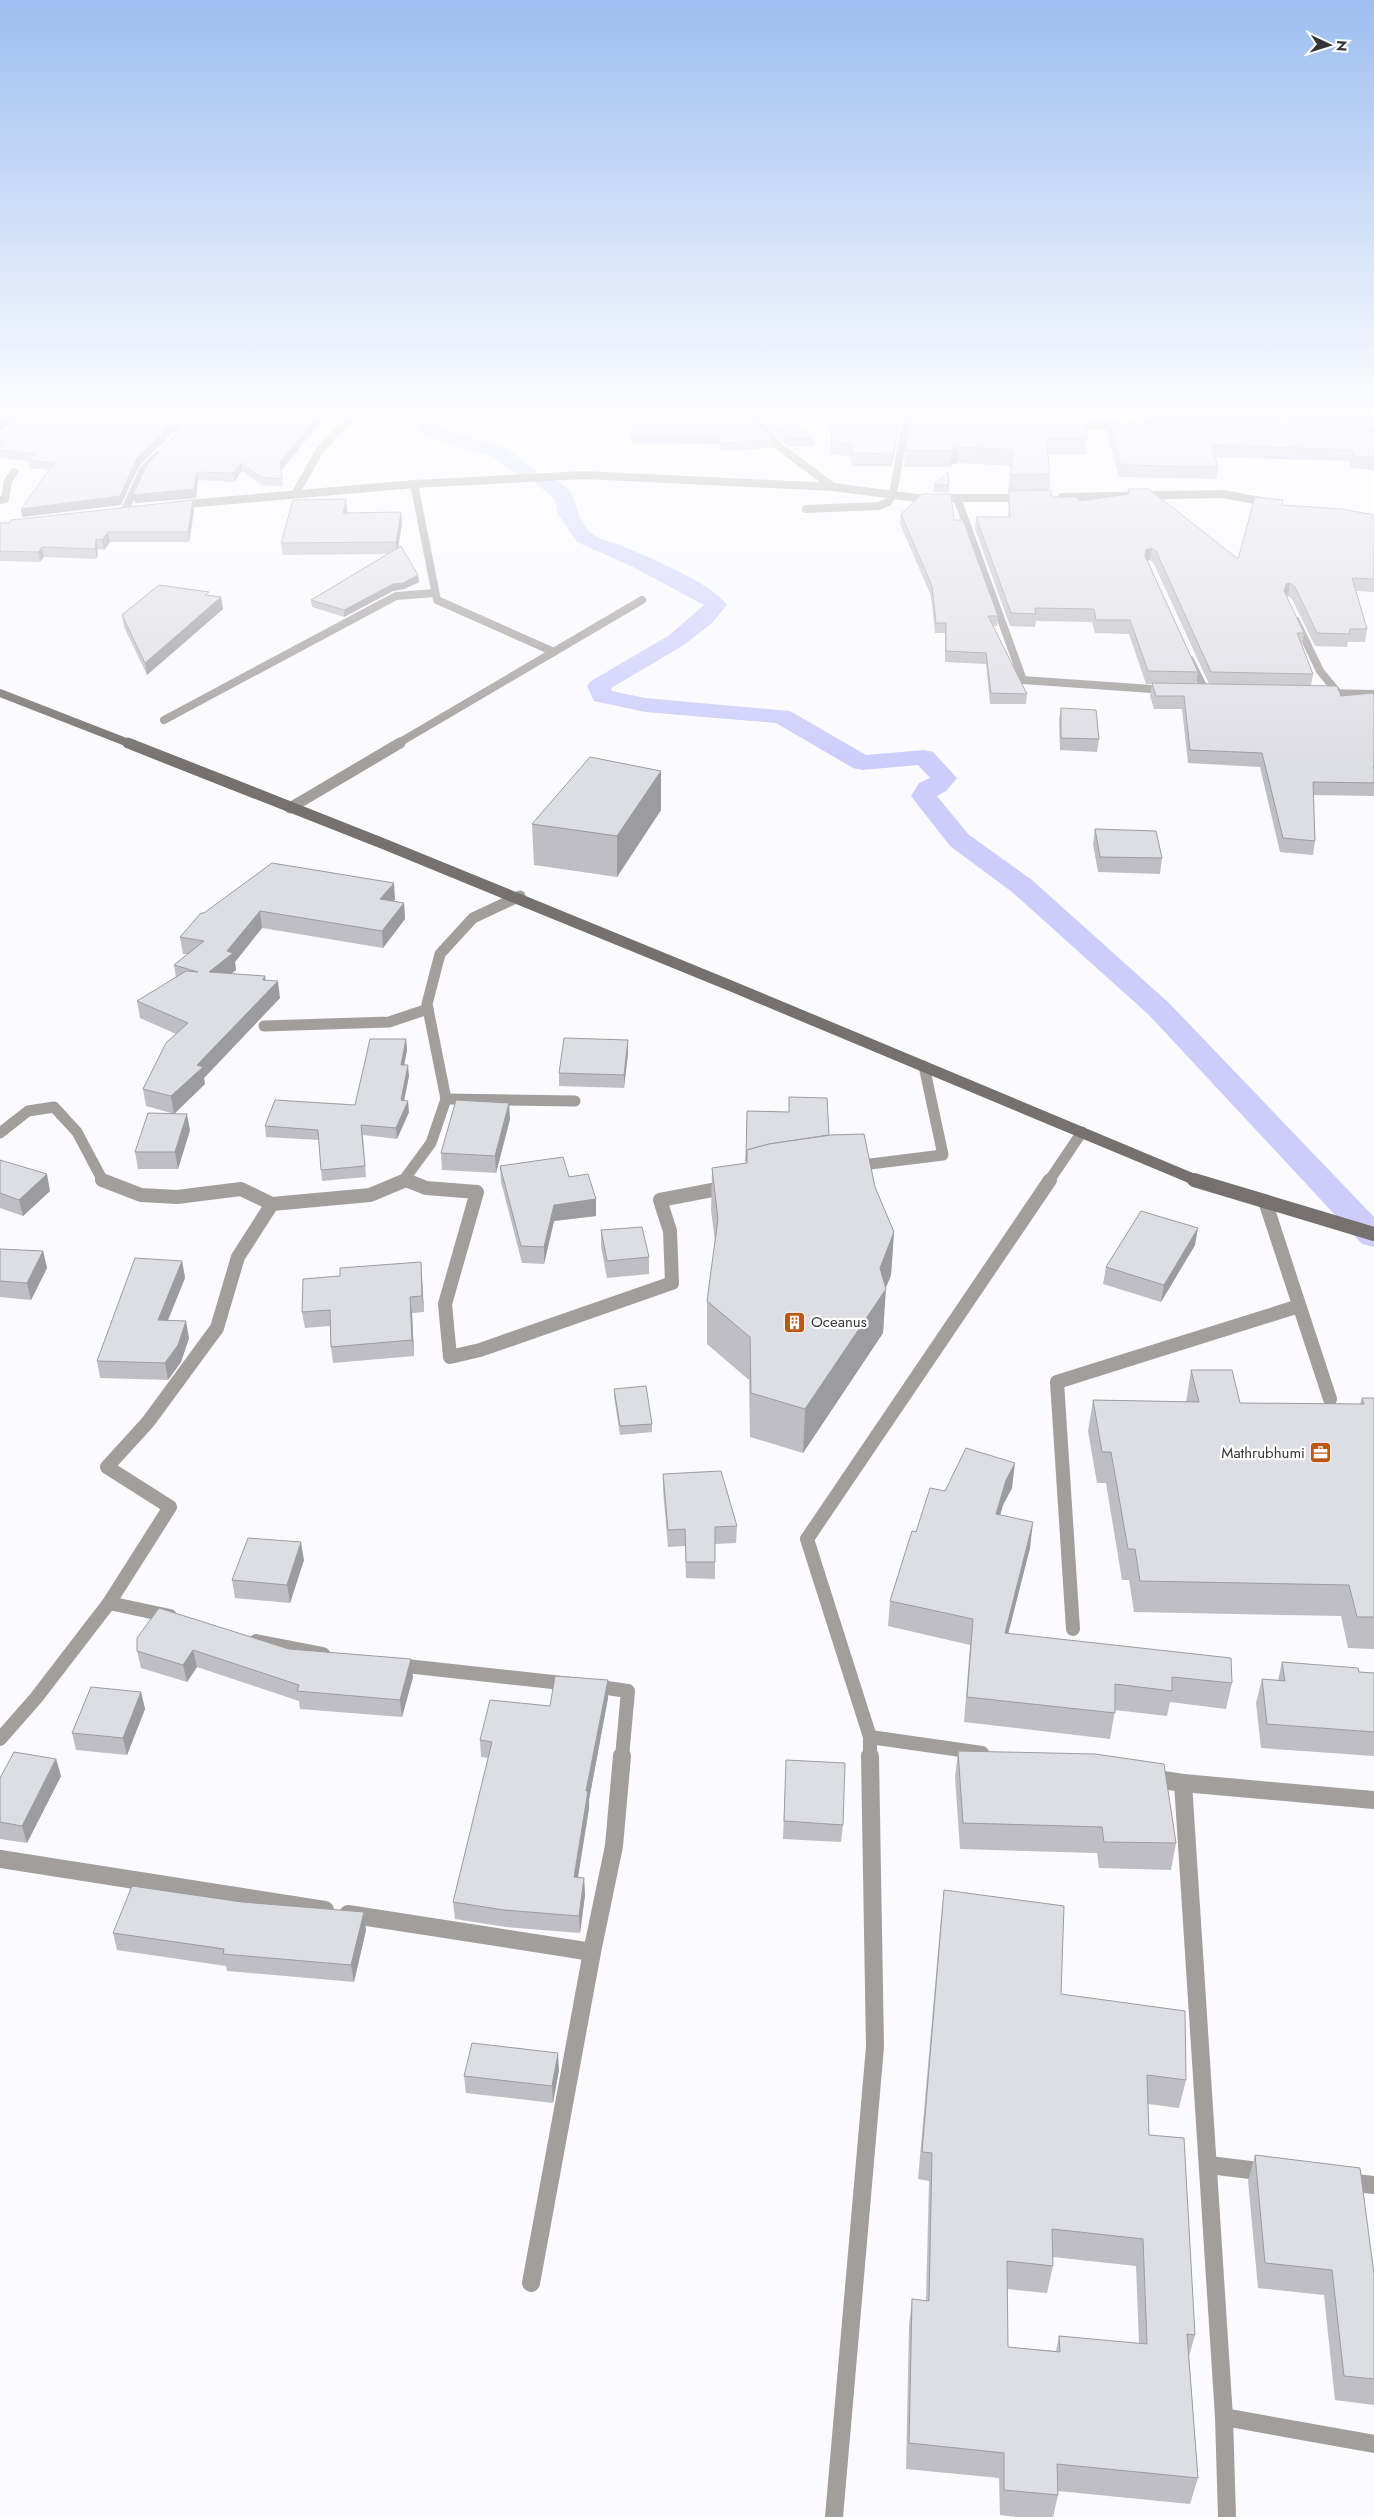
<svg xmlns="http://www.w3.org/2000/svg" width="1374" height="2517" font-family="Jost,sans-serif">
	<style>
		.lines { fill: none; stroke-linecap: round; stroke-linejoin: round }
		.canal { fill: #cdcdfc; fill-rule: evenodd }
		.minor-far3 { stroke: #a19e9c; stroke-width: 8 }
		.minor-far2 { stroke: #a19e9c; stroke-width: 11 }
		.minor-far1 { stroke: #a19e9c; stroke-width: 14 }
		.minor { stroke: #a19e9c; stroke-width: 18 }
		.tertiary { stroke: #a19e9c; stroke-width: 8 }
		.secondary-far2 { stroke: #76716f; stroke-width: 8 }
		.secondary-far1 { stroke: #76716f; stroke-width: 11 }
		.secondary { stroke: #76716f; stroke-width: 14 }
		.wall { fill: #bebec4; fill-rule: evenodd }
		.shaded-wall { fill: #9b9ba0 }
		.building { fill: #dddde4; stroke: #9b9ba0; fill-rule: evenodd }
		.labels { text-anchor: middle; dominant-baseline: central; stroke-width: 4.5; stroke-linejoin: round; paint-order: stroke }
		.poi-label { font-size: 15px; fill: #363639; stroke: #fff; text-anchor: start }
	</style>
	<rect width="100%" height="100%" fill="#fafaff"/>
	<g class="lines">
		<!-- canal -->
		<g class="canal">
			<polygon points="417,413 437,413 431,420 438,427 507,449 538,472 535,476 521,476 493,457 424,435 412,419"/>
			<path d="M545 477C585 487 569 514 591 533 598 539 612 542 620 545 647 557 711 582 727 605L712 623 684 645 611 688 612 691 645 698 790 711 866 755 924 750 933 752 957 778 946 791 937 796 968 834 1032 880 1169 1003 1374 1217V1247L1362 1244 1149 1015 1012 892 950 846 911 796 919 783 930 778 918 765 862 770 853 768 776 723 645 712 594 701 587 686 591 681 668 636 704 605 633 567 577 542 558 514 555 499 535 483 538 479Z"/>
		</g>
		<!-- minor-far3 -->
		<g class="minor-far3">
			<polyline points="750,413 777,445 833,487"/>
			<polyline points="1278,413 1279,432"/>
			<polyline points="1069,425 1124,427"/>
			<polyline points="414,484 437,600 554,652"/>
			<polyline points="295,494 320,450 355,413"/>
			<polyline points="957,498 1023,680 1166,690"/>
			<polyline points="0,500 5,499 8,481 14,472"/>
			<polyline points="806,509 879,506 888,502 893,494 907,416 927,417"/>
			<polyline points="125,510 143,470 158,455"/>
			<polyline points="1296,621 1320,671 1339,694"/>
			<polyline points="1190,660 1206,692"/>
			<polyline points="1324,693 1374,694"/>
			<polyline points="164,720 396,596 435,593"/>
			<polyline points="397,744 642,600"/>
		</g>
		<!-- minor-far2 -->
		<g class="minor-far2">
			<polyline points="290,808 400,743"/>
			<polyline points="264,1026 389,1022 428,1009"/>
			<polyline points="446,1099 575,1101"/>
			<polyline points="0,1133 28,1111 54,1107 77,1132 103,1181"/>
			<polyline points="854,1166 943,1155 924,1066"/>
			<polyline points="406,1180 409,1181"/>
			<polyline points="403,1181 431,1143 446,1099 427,1004 440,954 473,918 520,896"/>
			<polyline points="1049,1181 1082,1132"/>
		</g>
		<!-- minor-far1 -->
		<g class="minor-far1">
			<polyline points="102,1180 141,1195 177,1197 241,1189 272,1204"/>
			<polyline points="406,1180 426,1188 477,1192 445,1304 450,1357 480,1350 672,1283 670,1231 660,1200 728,1187"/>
			<polyline points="1265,1201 1330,1399"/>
			<polyline points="109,1603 170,1616"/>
			<polyline points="1073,1629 1057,1382 1299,1306"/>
			<polyline points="256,1641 323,1654"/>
			<polyline points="397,1665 571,1684"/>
			<polyline points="593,1686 628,1691 622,1757"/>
			<polyline points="870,1737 982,1753"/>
			<polyline points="0,1739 36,1698 109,1603 170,1507 107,1467 148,1422 217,1328 238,1257 272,1204 370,1195 406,1180"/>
			<polyline points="870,1757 870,1737 807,1539 1050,1180"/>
		</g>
		<!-- minor -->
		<g class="minor">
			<polyline points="1150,1778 1183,1783 1224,2417 1227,2517"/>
			<polyline points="1183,1783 1374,1800"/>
			<polyline points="0,1859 325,1910"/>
			<polyline points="348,1914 592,1952 614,1846 622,1756"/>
			<polyline points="1209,2165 1267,2172"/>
			<polyline points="1347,2182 1374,2185"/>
			<polyline points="531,2283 592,1952"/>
			<polyline points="1224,2417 1374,2444"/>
			<polyline points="834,2517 875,2047 870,1756"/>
		</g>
		<!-- tertiary -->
		<g class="tertiary">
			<polyline points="1062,497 1223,494 1271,503"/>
			<polyline points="176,505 414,484 584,475 833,487 917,498 1024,498"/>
		</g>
		<!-- secondary-far2 -->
		<polyline class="secondary-far2" points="0,693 131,744"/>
		<!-- secondary-far1 -->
		<polyline class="secondary-far1" points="128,743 384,844 736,988 1198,1181"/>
		<!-- secondary -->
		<polyline class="secondary" points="1194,1180 1374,1234"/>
	</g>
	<!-- wall -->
	<g class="wall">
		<polygon points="114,413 328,413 281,470 283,487 261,485 242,471 234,482 198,480 196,498 135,503 133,495 177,434 173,432 139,466 121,505 22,517 48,470 29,468 28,461 0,458 0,435 132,420 136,417 135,416"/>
		<polygon points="555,413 585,413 584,415 555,414"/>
		<polygon points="636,413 772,440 772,448 722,451 719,444 632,443 631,435"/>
		<polygon points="758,413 785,413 813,438 813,446 790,447 781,441"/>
		<polygon points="833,413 904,413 901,415 892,466 852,466 851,457 830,454"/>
		<path d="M912 413H1063L1062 415 1087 439 1085 455H1048L1050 474 1049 490 1052 497 1079 501 1127 495 1128 489 1238 559 1283 500V505L1374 515V592L1356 591 1367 629 1365 642H1348L1347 647 1315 646 1292 599 1288 596 1286 597 1304 633 1302 645 1313 674 1311 686 1341 696 1374 695V796L1313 795 1315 841 1313 855 1280 852 1260 767 1188 763 1182 709H1154L1150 696 1152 684H1146L1129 634 1095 633 1092 622 1036 621 1035 627 1010 626 975 529 976 517H1008L1009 491H1008L1011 466 957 463 951 465V467H904L905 450ZM1150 560 1154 564 1209 684H1196L1198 672 1148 561Z"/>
		<polygon points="1142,413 1275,413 1275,416 1273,427 1143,423"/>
		<polygon points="1284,413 1374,413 1374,431 1285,428"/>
		<polygon points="1108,422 1374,431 1374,470 1351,468 1350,461 1215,457 1218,467 1216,479 1119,477 1107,433"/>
		<polygon points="934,485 949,485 949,492 933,492"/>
		<polygon points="346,499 347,513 401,512 402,524 398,548 418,575 419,582 404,589 393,591 344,617 312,607 311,600 388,554 283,555 281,543"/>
		<polygon points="194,510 189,542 110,542 104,550 98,549 97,559 44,557 40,562 0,561 0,523 9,523"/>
		<polygon points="901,514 954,520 998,616 997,626 993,626 1027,694 1026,704 990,704 986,664 945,662 945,633 935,633 931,596 900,524"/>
		<polygon points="209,596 223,609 147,675 124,627 122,615"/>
		<polygon points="1061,708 1099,739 1097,752 1060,750 1059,720"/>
		<polygon points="661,771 661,810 617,877 534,865 532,824"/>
		<polygon points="1095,829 1162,858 1160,874 1098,872 1093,844"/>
		<polygon points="395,899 394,901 404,903 405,919 383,948 262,928 235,962 236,970 231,974 266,980 280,998 204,1078 205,1084 175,1113 190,1130 178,1169 138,1169 135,1152 171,1113 146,1106 143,1089 176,1034 140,1018 137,1001 176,978 174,965 187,954 183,954 180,937 204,913"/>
		<polygon points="406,1039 407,1050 404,1065 409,1076 404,1100 409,1112 397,1139 363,1135 366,1177 322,1181 319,1140 266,1137 265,1126 355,1105"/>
		<polygon points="628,1040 628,1053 624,1088 559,1086 559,1073"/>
		<polygon points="789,1097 829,1135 875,1187 894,1232 891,1275 885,1289 883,1333 803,1453 750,1437 749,1380 707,1344 707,1301 715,1241 711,1210 712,1168 746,1163 747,1111 789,1112"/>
		<polygon points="510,1119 496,1173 442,1170 441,1153"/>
		<polygon points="0,1160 50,1191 23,1216 0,1208"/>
		<polygon points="500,1166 596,1199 596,1216 554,1221 544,1264 522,1263 501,1182"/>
		<polygon points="601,1230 649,1257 649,1274 607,1278 601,1247"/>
		<polygon points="1195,1245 1161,1302 1103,1284 1106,1267"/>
		<polygon points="0,1249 43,1251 47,1268 31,1300 0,1297"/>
		<polygon points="182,1261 185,1278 168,1320 189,1338 181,1362 168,1380 100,1378 97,1361"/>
		<polygon points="421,1262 424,1312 412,1313 414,1356 333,1363 331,1347 330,1326 305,1328 302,1312 340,1276"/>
		<polygon points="1191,1370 1240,1403 1360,1404 1362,1398 1374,1398 1374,1649 1348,1648 1341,1616 1134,1612 1129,1580 1122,1580 1106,1483 1097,1483 1088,1431 1093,1400 1186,1402"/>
		<polygon points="614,1389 652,1424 652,1432 620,1435 614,1397"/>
		<polygon points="663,1474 737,1526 736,1543 715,1544 715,1579 686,1578 685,1546 668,1547 663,1490"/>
		<polygon points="1012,1488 1003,1505 1000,1515 1030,1548 1008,1633 1232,1683 1226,1709 1170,1702 1167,1716 1115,1710 1110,1739 964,1722 970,1645 888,1626 890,1601 916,1532 945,1491"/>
		<polygon points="304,1560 290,1603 235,1598 232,1580"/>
		<polygon points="289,1649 413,1677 402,1717 300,1709 299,1701 197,1667 187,1682 141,1668 137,1651"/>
		<polygon points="1282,1662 1359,1672 1374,1673 1374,1756 1261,1748 1256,1703 1262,1679 1278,1680"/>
		<polygon points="141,1692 145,1709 127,1755 76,1750 72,1733"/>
		<polygon points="608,1698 589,1800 589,1808 578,1878 584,1878 585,1895 580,1933 506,1927 455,1919 453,1902 488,1758 481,1757 480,1740 550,1706"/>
		<polygon points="958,1751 1176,1843 1171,1870 1099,1868 1097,1853 960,1849 955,1777"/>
		<polygon points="56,1759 61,1776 27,1843 0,1839 0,1778"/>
		<polygon points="786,1760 843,1825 841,1842 783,1839"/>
		<path d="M944 1890 1061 1994 1186 2080 1179 2108 1148 2104 1149 2135 1195 2335 1189 2356 1198 2478 1190 2504 1058 2491V2495L1053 2517H1017L1000 2515 999 2478 906 2469 909 2326 912 2299 926 2301 929 2181 918 2179 941 1918ZM1053 2257 1136 2266 1139 2344 1059 2336 1056 2351 1008 2347 1007 2289 1047 2293 1053 2266Z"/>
		<polygon points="242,1902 364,1912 366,1930 354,1982 227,1971 226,1966 117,1950 113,1933"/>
		<polygon points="559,2070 553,2103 466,2093 464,2076"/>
		<polygon points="1255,2155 1374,2274 1374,2405 1335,2400 1324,2295 1258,2288 1248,2181"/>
	</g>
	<!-- shaded-wall -->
	<g class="shaded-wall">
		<polygon points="14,413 28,413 0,431 0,422"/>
		<polygon points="321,413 328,413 281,471 280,462"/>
		<polygon points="900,413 904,413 901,415 892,466 893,454"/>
		<polygon points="172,424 173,432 139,466 121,505 22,517 21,509 137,458"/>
		<polygon points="958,447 957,463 951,465 952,449"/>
		<polygon points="241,463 242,471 234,482 233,473"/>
		<polygon points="197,472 198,480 196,498 135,503 133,495"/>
		<polygon points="346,499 347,511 344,525 343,513"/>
		<polygon points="193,500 194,510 189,542 188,532"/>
		<polygon points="401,512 402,524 397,554 396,542"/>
		<polygon points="108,532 110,542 104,550 102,540"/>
		<polygon points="96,539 98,549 97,559 95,549"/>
		<polygon points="42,547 44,557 40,562 38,552"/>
		<polygon points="1152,548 1150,560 1145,562 1146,550"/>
		<polygon points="418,575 419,582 404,589 393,591 344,617 344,610 393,584"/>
		<polygon points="1290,583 1288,596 1284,597 1284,591 1286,584"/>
		<polygon points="221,597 223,609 147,675 145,663"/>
		<polygon points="661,771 661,810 617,877 617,836"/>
		<polygon points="394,883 395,899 382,916 380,899"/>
		<polygon points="404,903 405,919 383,948 382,931"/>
		<polygon points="260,911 262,928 235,962 236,970 211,990 209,972"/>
		<polygon points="265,976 267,992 278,981 280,998 204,1078 205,1084 174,1114 171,1096 197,1065 263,980"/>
		<polygon points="406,1039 407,1050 402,1076 401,1065"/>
		<polygon points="628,1040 628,1053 624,1088 624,1075"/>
		<polygon points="408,1065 409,1076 402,1111 401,1100"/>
		<polygon points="408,1101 409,1112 397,1139 396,1128"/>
		<polygon points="509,1103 510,1119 496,1173 495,1156"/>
		<polygon points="187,1114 190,1130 178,1169 175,1152"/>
		<polygon points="47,1174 50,1191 23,1216 19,1200"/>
		<polygon points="596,1199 596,1216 554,1221 544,1264 544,1247 554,1205"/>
		<polygon points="1198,1228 1195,1245 1161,1302 1164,1285"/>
		<polygon points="894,1232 891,1275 885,1290 886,1289 883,1333 803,1453 805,1409 880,1268"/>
		<polygon points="43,1251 47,1268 31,1300 27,1283"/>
		<polygon points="182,1261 185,1278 161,1337 158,1320"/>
		<polygon points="421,1262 422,1277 424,1312 422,1296"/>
		<polygon points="410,1297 412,1313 414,1356 412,1340"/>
		<polygon points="186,1321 189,1338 181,1362 168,1380 165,1363"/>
		<polygon points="1015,1463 1012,1488 1003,1505 993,1540 996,1514 1006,1480"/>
		<polygon points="1033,1522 1030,1548 1002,1658 1005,1633"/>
		<polygon points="301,1542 304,1560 290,1603 287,1585"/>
		<polygon points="193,1650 197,1667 187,1682 183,1665"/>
		<polygon points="411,1659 413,1677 402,1717 400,1700"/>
		<polygon points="608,1680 608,1698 589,1800 589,1808 575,1895 574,1877 586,1791"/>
		<polygon points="141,1692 145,1709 127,1755 123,1738"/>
		<polygon points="56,1759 61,1776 27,1843 22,1826"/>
		<polygon points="584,1878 585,1895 580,1933 579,1916"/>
		<polygon points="364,1912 366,1930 354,1982 351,1965"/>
		<polygon points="558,2053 559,2070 553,2103 552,2086"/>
	</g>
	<!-- building -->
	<g class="building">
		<polygon points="0,413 14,413 0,422"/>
		<polygon points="36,413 87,413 132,420 139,415 137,413 321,413 280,462 282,479 260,477 241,463 233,473 197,472 194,489 133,495 147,465 178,432 177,426 172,424 137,458 120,496 21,509 54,463 28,460 36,454 0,450 0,435 2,435"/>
		<polygon points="636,413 749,413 772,440 722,443 719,435 631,435"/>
		<polygon points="765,413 785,413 813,438 790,439 781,432"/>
		<polygon points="833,413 900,413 893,454 852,453 852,444 831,441"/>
		<polygon points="912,413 1023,413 1085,416 1087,439 1046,439 1050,474 1010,475 1013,450 958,447 952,449 952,451 905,450"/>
		<polygon points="1191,413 1275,413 1275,416"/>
		<polygon points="1286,413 1374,413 1374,419 1287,416"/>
		<polygon points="1108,422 1374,431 1374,458 1353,456 1352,450 1211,445 1218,467 1121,465"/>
		<polygon points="948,472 949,485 934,485"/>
		<polygon points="1128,489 1149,489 1238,559 1255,497 1283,500 1282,505 1342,509 1374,515 1374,579 1352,578 1367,629 1350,629 1349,634 1317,633 1295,587 1290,583 1286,584 1284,591 1304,633 1297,633 1313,674 1211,672 1156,551 1152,548 1146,550 1145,556 1198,672 1148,671 1130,620 1096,620 1094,609 1035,608 1036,614 1011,613 976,517 1010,517 1009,491 1051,490 1052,497 1077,497 1079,501 1129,494"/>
		<polygon points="922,494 951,494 954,520 963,520 998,616 988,616 1027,694 991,693 986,653 946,651 946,623 936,623 932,586 901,514"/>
		<polygon points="346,499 343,513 401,512 396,542 281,543 293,500"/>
		<polygon points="193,500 188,532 108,532 102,540 96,539 95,549 42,547 38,552 0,551 0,523 9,523 11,520"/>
		<polygon points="401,546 418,575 403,583 393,584 344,610 311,600"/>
		<polygon points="159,585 209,592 205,595 221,597 145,663 122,615"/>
		<polygon points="1152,683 1337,686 1341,696 1372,693 1374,695 1374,767 1373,767 1374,769 1374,783 1313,782 1315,841 1283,838 1262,753 1190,750 1184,696 1156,696"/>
		<polygon points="1061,708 1096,710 1099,739 1061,738"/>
		<polygon points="590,757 661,771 617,836 532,824"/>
		<polygon points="1095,829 1156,831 1162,858 1100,857"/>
		<polygon points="272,863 394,883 380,899 404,903 382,931 260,911 227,951 233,953 209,972 265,976 263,980 278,981 197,1065 203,1067 171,1096 143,1089 166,1043 188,1023 137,1001 186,971 198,972 174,965 204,941 180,937 201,913 204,913"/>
		<polygon points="564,1038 628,1040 624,1075 559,1073"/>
		<polygon points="370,1039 406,1039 401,1065 408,1065 401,1100 408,1101 396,1128 361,1125 365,1166 321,1170 318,1130 265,1126 275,1100 355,1105"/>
		<polygon points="789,1097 827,1098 829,1135 769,1144 747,1150 746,1161 747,1111 789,1112"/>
		<polygon points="456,1100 509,1103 495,1156 441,1153"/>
		<polygon points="148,1113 187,1114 175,1152 135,1152"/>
		<polygon points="864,1134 875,1187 894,1232 880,1268 886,1289 805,1409 751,1393 750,1337 707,1301 718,1219 712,1168 747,1163 747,1150 769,1144 831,1135"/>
		<polygon points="563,1157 569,1177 588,1174 596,1199 554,1205 544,1247 521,1246 500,1166"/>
		<polygon points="0,1160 47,1174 19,1200 0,1193"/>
		<polygon points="1141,1211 1198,1228 1164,1285 1106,1267"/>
		<polygon points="642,1227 649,1257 607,1261 601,1230"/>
		<polygon points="0,1249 43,1251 27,1283 0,1281"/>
		<polygon points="135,1258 182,1261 158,1320 186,1321 178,1345 165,1363 97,1361"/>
		<polygon points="421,1262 422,1296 410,1297 412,1340 331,1347 330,1310 302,1312 303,1279 340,1276 340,1268"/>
		<polygon points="1191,1370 1232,1370 1240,1403 1364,1404 1362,1398 1374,1398 1374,1617 1357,1617 1349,1585 1140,1581 1135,1549 1128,1549 1111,1452 1102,1452 1093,1400 1199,1402"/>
		<polygon points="646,1386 652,1424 620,1426 614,1389"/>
		<polygon points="966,1448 1015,1463 1006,1480 996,1514 1033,1522 1005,1633 1231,1658 1232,1683 1172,1677 1172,1691 1115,1684 1115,1713 967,1697 973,1619 890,1601 912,1531 916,1532 930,1488 945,1491"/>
		<polygon points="721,1471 737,1526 715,1527 715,1562 686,1562 685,1529 668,1530 663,1474"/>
		<polygon points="248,1538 301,1542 287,1585 232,1580"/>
		<polygon points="159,1608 289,1649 411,1659 400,1700 297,1691 299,1685 193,1650 183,1665 137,1651 137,1638"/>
		<polygon points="1282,1662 1358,1668 1359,1672 1374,1673 1374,1732 1267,1724 1262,1679 1285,1681"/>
		<polygon points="555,1676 608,1680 586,1791 588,1791 574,1877 584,1878 579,1916 504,1910 453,1902 492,1742 480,1740 490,1700 550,1706"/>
		<polygon points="91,1687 141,1692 123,1738 72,1733"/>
		<polygon points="958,1751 1095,1754 1164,1764 1176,1843 1104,1842 1102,1827 963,1823"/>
		<polygon points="14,1752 56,1759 22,1826 0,1822 0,1778"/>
		<polygon points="786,1760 845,1763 843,1825 784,1821"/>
		<polygon points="132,1886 242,1902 364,1912 351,1965 223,1954 224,1949 113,1933"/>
		<path d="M944 1890 1064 1906 1061 1994 1185 2011 1186 2080 1147 2075 1149 2135 1184 2138 1195 2335 1187 2334 1198 2478 1057 2464 1058 2495 1004 2490V2453L909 2443 912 2299 929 2301 932 2153 922 2152ZM1052 2229 1143 2239 1147 2344 1059 2336 1060 2352 1008 2347 1007 2261 1053 2266Z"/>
		<polygon points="472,2043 558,2053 552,2086 464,2076"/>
		<polygon points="1255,2155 1360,2168 1374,2274 1374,2379 1344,2376 1332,2270 1265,2263"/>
	</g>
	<!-- sky -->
	<linearGradient id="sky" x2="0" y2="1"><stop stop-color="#9dbef0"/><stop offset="0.54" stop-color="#fdfdff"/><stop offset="1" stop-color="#fdfdff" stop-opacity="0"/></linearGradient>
	<rect width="1374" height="765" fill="url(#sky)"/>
	<!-- icons -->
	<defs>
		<symbol id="building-square" viewBox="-11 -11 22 22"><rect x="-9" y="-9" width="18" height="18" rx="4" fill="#b95918" stroke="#fff"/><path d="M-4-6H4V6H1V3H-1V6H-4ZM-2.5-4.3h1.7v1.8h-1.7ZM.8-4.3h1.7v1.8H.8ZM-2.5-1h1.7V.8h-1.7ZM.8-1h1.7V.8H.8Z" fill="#fff"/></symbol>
		<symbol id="office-square" viewBox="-11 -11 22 22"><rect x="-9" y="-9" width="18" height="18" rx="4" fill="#b95918" stroke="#fff"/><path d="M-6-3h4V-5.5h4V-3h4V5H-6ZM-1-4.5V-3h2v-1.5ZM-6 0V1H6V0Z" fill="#fff"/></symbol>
	</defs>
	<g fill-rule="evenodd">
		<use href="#building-square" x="782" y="1310" width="25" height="25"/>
		<use href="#office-square" x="1308" y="1440" width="25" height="25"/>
	</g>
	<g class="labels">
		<!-- poi labels -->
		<g class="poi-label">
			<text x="811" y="1322">Oceanus</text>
			<text x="1305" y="1453" text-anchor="end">Mathrubhumi</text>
		</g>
	</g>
	<!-- north arrow -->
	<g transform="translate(1329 45) rotate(94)" stroke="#ffffff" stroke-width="4" paint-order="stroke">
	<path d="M0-4L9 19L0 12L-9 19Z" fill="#363639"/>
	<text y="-8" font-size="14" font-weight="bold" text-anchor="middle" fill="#363639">N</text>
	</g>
</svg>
